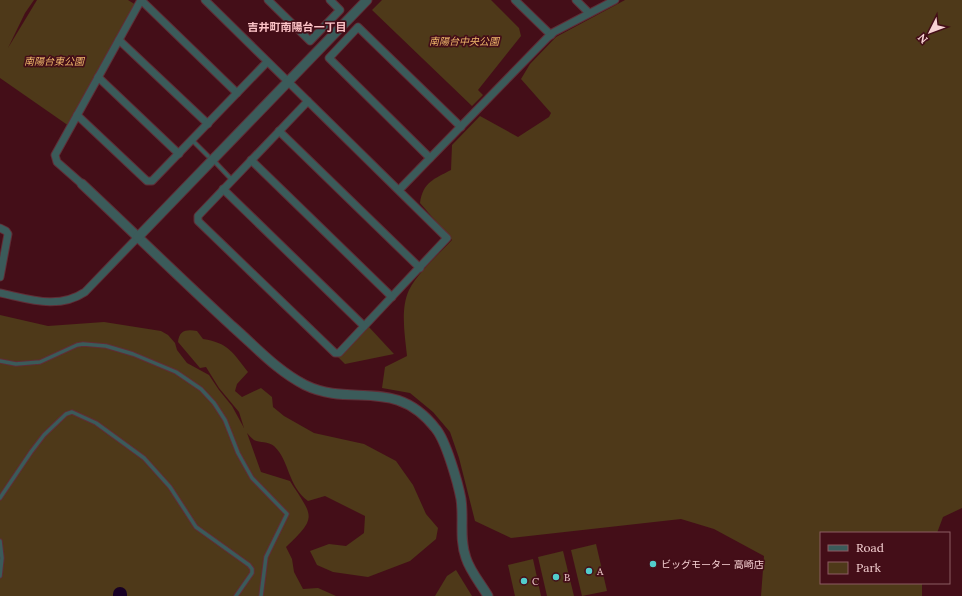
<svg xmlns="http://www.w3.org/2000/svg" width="962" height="596" font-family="Lora,'Noto Sans JP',serif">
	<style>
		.green { fill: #4e3919 }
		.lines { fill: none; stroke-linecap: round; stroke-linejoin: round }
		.river { stroke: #180024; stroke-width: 14 }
		.service-casing { stroke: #602d36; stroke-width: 5.5 }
		.minor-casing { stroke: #602d36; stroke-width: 9 }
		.tertiary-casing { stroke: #602d36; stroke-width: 11 }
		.service { stroke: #3b5b5a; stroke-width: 3.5 }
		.minor { stroke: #3b5b5a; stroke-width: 7 }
		.tertiary { stroke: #3b5b5a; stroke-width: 9 }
		.poi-dot { fill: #52cdcc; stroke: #440e18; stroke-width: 1.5 }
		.labels { text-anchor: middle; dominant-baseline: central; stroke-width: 3.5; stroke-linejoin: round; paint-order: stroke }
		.park-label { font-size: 10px; font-style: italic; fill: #edb66a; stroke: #440e18 }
		.poi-label { font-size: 10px; fill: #f6d1d3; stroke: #440e18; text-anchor: start }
		.neighbourhood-label { font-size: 11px; font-weight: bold; fill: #fbc2c6; stroke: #440e18 }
	</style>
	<rect width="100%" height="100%" fill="#440e18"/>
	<!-- green -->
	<g class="green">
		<polygon points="0,0 34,0 25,13 8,48 37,0 128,0 136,5 69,126 0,78"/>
		<polygon points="382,0 491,0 519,28 521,36 478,90 483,95 472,106 372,10"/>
		<path d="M625 0H962V508L943 517 937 533H821V583H922V596H761L764 556 714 529 681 519 511 538 475 521 459 458 450 432 433 412 410 393 382 388 385 367 407 356C405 336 400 309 409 290 419 271 437 256 452 240L420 203C423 182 434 179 451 170L452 145 480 116 518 137 549 117 551 113 521 79 530 64 556 37Z"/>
		<path d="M0 315 48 326 104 322 161 331 168 335 175 343 177 350 187 363 209 375 219 390 232 406 244 428 239 412 219 388 206 367 200 368 178 342C179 330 187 329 197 331L203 339C229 343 233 353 248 372L237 384 235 391 242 397 261 388 272 397 273 407 284 416 314 433 364 444 396 461 413 485 426 514 438 528 436 539 410 561 368 577 333 572 317 565 310 551 329 544 346 546 364 533 365 516 325 496 308 501C287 485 290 461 274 446 268 441 260 443 254 440 251 438 249 435 247 433L261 472 290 481C312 516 319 516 286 547L292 559 294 572 303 589 318 588 336 596H0Z"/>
		<polygon points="368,326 394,354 345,364 337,356"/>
		<polygon points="596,544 607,591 582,596 571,550"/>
		<polygon points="563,551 574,596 547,596 538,557"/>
		<polygon points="533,559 541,596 515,596 508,565"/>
		<polygon points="456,570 472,596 435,596 447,576"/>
	</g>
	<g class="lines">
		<!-- river -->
		<polyline class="river" points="120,596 120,594"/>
		<defs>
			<g id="service">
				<polyline points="192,140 208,156"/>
				<polyline points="216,163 232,180"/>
				<polyline points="0,361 16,364 40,362 77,345 83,344 106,346 133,354 176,372 201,389 214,403 225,420 238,453 252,478 287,514 266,557 261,596"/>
				<polyline points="0,498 31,452 44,435 66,414 72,412 96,423 144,458 170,487 196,527 249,565 252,569 252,573 236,596"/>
				<polyline points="0,541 2,558 0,576"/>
			</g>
			<g id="minor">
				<polyline points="141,0 237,93"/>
				<polyline points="205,0 447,238 339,353 335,353 198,221 198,216 308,101"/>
				<polyline points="268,0 310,41 340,10 330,0"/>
				<polyline points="515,0 551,35"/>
				<polyline points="576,0 589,13"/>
				<polyline points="119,40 208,124"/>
				<polyline points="98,77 179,154"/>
				<polyline points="77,115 147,181 152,181 267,62"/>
				<polyline points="279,131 420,268"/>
				<polyline points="430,158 329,58 358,27 461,127"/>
				<polyline points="251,160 392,297"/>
				<polyline points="82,184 57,162 55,155 141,0"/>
				<polyline points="223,189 364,326"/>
				<polyline points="399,190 547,38 554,32 615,0"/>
				<polyline points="0,228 6,231 8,234 0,277"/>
				<path d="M0 293C29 299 58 310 85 292L138 237"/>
			</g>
			<g id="tertiary">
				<path d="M82 184C132 231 181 279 232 326 255 346 277 371 305 385 352 408 395 376 436 429 446 441 458 483 461 499 464 519 459 539 466 558 470 571 481 584 488 596"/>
				<polyline points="138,237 367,0"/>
			</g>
		</defs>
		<!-- service casing -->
		<use href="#service" class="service-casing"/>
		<!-- minor casing -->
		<use href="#minor" class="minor-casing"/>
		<!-- tertiary casing -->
		<use href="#tertiary" class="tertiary-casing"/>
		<!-- service -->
		<use href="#service" class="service"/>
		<!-- minor -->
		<use href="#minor" class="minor"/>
		<!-- tertiary -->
		<use href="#tertiary" class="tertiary"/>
	</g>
	<!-- markers -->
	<g class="poi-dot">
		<circle cx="653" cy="564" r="4"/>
		<circle cx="589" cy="571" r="4"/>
		<circle cx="556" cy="577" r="4"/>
		<circle cx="524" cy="581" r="4"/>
	</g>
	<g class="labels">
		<!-- park labels -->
		<g class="park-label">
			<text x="464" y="41">南陽台中央公園</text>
			<text x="54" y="61">南陽台東公園</text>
		</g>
		<!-- poi labels -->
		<g class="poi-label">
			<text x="661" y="564">ビッグモーター 高崎店</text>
			<text x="597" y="571">A</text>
			<text x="564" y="577">B</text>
			<text x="532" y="581">C</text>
		</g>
		<!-- neighbourhood labels -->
		<g class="neighbourhood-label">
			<text x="297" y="27">吉井町南陽台一丁目</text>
		</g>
	</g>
	<!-- legend -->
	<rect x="820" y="532" width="130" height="52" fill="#440e18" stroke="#8b5c63"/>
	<rect x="828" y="545" width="20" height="6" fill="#3b5b5a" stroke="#8b5c63"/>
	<text x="856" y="552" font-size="12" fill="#f6d1d3">Road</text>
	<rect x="828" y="562" width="20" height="12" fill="#4e3919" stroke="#8b5c63"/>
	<text x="856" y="572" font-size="12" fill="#f6d1d3">Park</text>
	<!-- north arrow -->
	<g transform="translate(930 32) rotate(228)" stroke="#440e18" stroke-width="3" paint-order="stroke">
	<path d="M0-3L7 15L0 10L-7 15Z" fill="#f6d1d3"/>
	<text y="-6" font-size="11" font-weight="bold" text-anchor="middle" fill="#f6d1d3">N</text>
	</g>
</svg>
